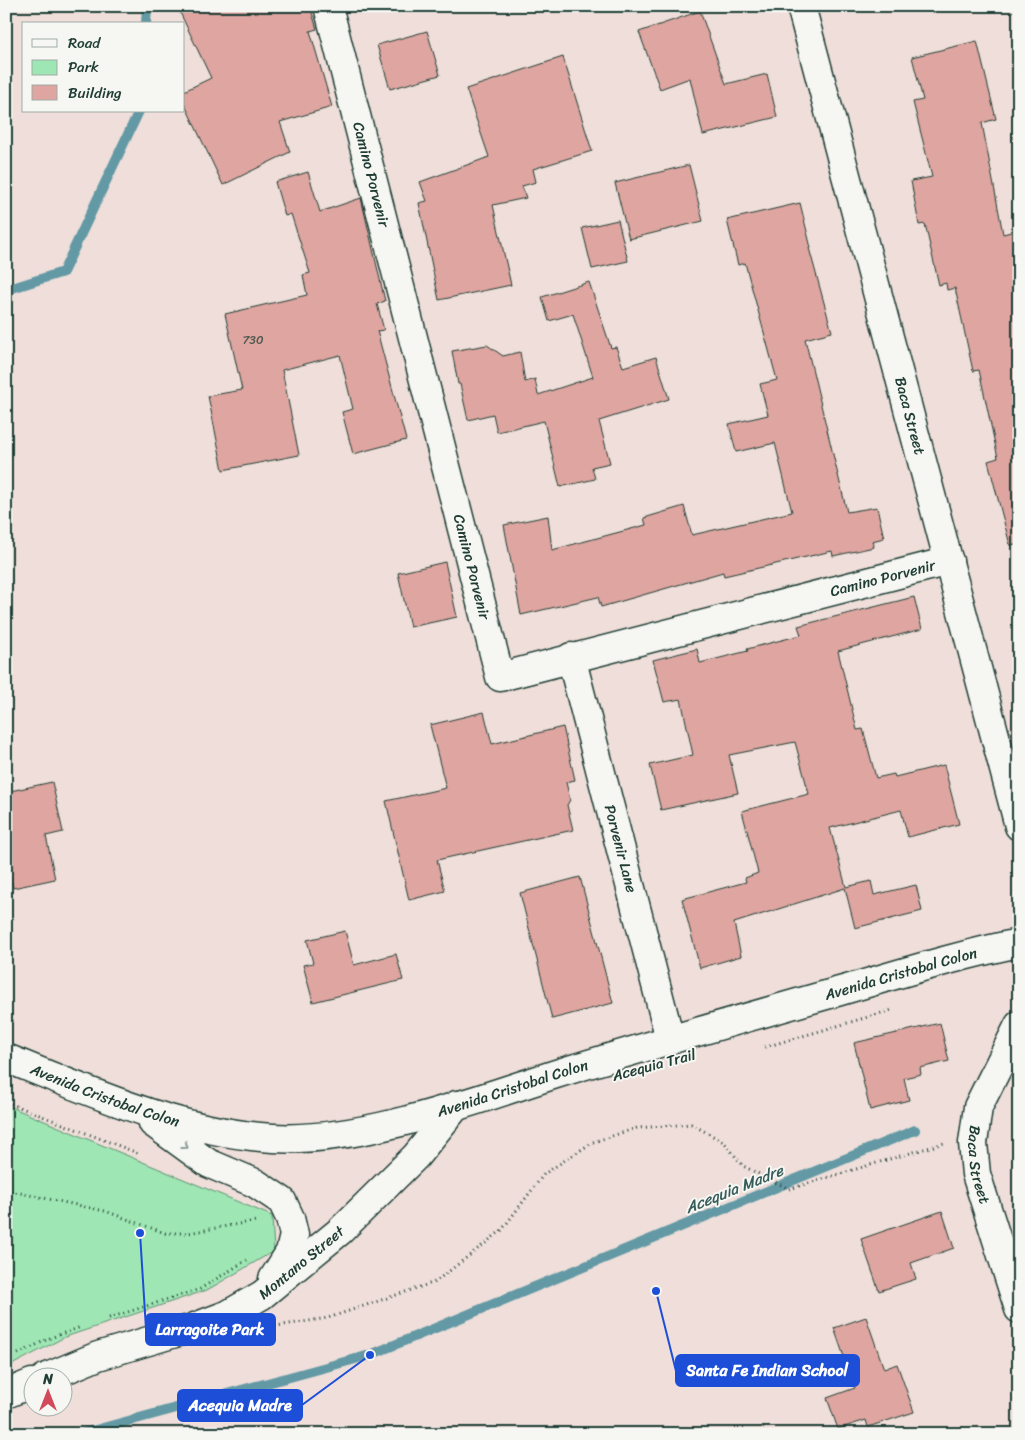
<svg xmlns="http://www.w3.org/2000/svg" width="1025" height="1440" font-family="Sriracha,sans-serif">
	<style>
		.green { fill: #9ee6b3; stroke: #5e9274 }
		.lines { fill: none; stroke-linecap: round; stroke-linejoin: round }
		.stream { stroke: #6299a5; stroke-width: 10 }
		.building { fill: #dfa5a0; stroke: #1f3d34 }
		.minor-casing { stroke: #1f3d34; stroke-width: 31 }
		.path { stroke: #1f3d34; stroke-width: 3; stroke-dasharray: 1 4; stroke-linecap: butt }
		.minor { stroke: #f6f6f2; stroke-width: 28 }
		.oneway { stroke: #8a9a93 }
		.labels { text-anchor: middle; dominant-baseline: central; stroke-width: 4; stroke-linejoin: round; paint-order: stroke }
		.number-label { font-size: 12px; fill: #4f574f }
		.street-label { font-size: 15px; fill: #1f3d34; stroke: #f6f6f2 }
		.water-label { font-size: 16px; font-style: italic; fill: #355c5a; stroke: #f6f6f2 }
		.leader { fill: none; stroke: #1d4ed8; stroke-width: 2 }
		.callout-dot { fill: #1d4ed8; stroke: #f6f6f2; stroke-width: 2 }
		.callout { fill: #1d4ed8; stroke: #1d4ed8; stroke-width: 2 }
		.callout-label { font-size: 16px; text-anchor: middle; font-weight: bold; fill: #fff }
	</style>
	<rect width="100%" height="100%" fill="#efded9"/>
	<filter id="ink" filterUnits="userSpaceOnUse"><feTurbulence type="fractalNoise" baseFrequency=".02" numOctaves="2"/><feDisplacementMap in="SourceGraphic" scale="10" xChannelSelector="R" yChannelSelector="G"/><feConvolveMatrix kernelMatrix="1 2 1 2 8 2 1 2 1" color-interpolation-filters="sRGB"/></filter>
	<g filter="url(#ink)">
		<!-- green -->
		<polygon class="green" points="6,1105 272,1216 274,1251 207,1290 65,1337 6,1368"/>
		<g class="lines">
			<!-- stream -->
			<g class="stream">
				<polyline points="146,24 147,6"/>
				<polyline points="6,290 63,272 139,111"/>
				<polyline points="81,1434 370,1355 915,1130"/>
			</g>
		</g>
		<!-- building -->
		<g class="building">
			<polygon points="177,6 310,6 317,29 310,31 332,107 280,122 290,152 223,185 184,103 184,91 211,78"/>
			<polygon points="700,11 726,84 767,74 777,117 703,135 690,78 660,89 639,32"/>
			<polygon points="427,31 440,75 390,89 377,45"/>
			<polygon points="977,41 996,119 982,123 1003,234 1019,230 1019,544 1010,545 988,461 998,458 979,370 973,371 955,288 947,290 946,283 939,285 925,224 919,225 911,181 932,177 913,102 923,100 912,57"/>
			<polygon points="563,57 592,151 533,169 536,182 522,186 526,198 493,205 511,285 439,300 419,203 427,201 420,182 489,157 466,89"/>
			<polygon points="689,165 703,221 629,239 615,183"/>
			<polygon points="308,172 320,212 361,198 385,301 377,304 384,330 377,331 406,440 353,454 342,412 353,409 340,355 282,370 299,455 223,470 208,396 242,390 225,314 307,295 303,275 310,273 291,214 285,216 275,182"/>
			<polygon points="800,203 811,248 809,248 832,332 805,339 847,512 877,507 884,538 872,541 874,547 833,556 832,551 724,576 723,572 601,607 598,597 521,615 504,525 548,516 552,550 646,525 644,518 684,506 692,535 792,512 775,443 736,452 729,424 768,415 760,384 777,380 745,263 738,265 727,220"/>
			<polygon points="618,220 628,261 592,269 582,228"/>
			<polygon points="589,282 611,348 616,347 623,367 656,357 669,399 599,421 610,463 592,467 595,479 560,487 544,421 497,432 493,414 468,420 460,384 458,384 452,351 487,345 503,356 520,352 525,382 535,379 538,395 593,377 573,314 549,321 542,297"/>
			<polygon points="445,562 457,617 410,627 398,573"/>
			<polygon points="914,597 922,629 838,651 857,730 863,729 876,778 894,774 895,777 944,765 959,824 908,837 901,810 830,828 846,887 871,881 874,895 916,885 922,911 855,928 845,888 734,923 741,956 700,968 682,899 746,882 745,878 758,873 742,811 809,794 795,742 729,755 738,793 661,810 650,765 693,755 681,699 664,702 653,660 697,649 700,663 748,651 747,649 801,635 798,626"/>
			<polygon points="484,712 492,744 563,727 575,780 566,782 570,800 567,805 573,830 437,860 445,891 409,900 386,801 446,788 430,725"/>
			<polygon points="52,782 63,832 46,836 55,879 13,888 6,859 6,792"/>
			<polygon points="580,877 613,1003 552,1019 520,893"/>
			<polygon points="345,931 354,965 396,954 403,980 313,1002 303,965 313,963 307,940"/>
			<polygon points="940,1023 949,1061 920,1068 921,1074 904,1078 909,1100 870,1110 854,1043"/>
			<polygon points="942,1211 954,1248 911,1263 916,1279 879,1291 861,1239"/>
			<polygon points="866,1317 884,1369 897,1364 914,1412 868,1427 866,1420 838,1429 827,1398 855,1388 834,1328"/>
		</g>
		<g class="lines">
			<defs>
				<g id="minor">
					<path id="s1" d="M328 6 500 677 949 561"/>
					<path id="s2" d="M801 6 1019 826"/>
					<path id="s3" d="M571 657 670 1039"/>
					<path id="s4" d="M1019 1025 978 1107 973 1143 976 1174 1019 1309"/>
					<path id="s5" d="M6 1058C93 1093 179 1132 273 1138 362 1143 472 1101 556 1074 650 1045 745 1018 840 991 899 974 959 955 1019 943"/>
					<polyline points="153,1123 208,1163 255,1183 282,1201 290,1218 294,1235 290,1252 273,1279"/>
					<path id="s6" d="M45 1378 98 1356 192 1328 229 1314 262 1295 340 1231 416 1156 457 1105"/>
					<polyline points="6,1394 32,1383"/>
				</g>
			</defs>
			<!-- minor casing -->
			<use href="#minor" class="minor-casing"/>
			<!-- path -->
			<g class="path">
				<polyline points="765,1047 892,1010"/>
				<polyline points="6,1102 140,1154"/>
				<polyline points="6,1190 105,1211 165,1233 188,1233 256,1221"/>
				<polyline points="109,1318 200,1289 247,1260"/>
				<polyline points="270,1327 328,1318 435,1282 501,1231 544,1174 593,1142 637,1128 691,1124 724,1142 743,1166 789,1189 944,1143"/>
				<polyline points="18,1354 50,1338 81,1327"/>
			</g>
			<!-- minor -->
			<use href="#minor" class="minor"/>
		</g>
		<!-- one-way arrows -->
		<defs><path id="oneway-chevron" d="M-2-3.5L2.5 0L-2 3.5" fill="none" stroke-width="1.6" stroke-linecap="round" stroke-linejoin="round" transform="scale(1.25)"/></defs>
		<use class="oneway" href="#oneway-chevron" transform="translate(185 1146) rotate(36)"/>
	</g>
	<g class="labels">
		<!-- number labels -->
		<g class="number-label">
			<text x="253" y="340">730</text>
		</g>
		<!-- street labels -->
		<g class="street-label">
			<text stroke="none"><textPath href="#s1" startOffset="174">Camino Porvenir</textPath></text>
			<text stroke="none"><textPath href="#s2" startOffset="424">Baca Street</textPath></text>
			<text stroke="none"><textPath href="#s1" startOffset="579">Camino Porvenir</textPath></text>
			<text stroke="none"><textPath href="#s1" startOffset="1088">Camino Porvenir</textPath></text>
			<text stroke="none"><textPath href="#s3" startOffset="198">Porvenir Lane</textPath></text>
			<text stroke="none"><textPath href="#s5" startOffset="931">Avenida Cristobal Colon</textPath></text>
			<text transform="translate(654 1065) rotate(-15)">Acequia Trail</text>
			<text stroke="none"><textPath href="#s5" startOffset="526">Avenida Cristobal Colon</textPath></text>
			<text stroke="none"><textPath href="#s5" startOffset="106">Avenida Cristobal Colon</textPath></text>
			<text stroke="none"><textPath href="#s4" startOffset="150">Baca Street</textPath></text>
			<text stroke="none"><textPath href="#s6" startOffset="284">Montano Street</textPath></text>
		</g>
		<!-- water labels -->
		<g class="water-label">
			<text transform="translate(734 1189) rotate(-22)">Acequia Madre</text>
		</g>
	</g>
	<!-- callouts -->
	<path class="leader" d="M140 1233L146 1329M656 1291L676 1371M370 1355L302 1405"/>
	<g class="callout-dot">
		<circle cx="140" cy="1233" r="5"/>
		<circle cx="656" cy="1291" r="5"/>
		<circle cx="370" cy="1355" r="5"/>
	</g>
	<g class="callout">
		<rect x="146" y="1314" width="129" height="31" rx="5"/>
		<rect x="676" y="1355" width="183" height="31" rx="5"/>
		<rect x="178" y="1390" width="124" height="31" rx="5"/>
	</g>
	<g class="callout-label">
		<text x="210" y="1335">Larragoite Park</text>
		<text x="767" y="1376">Santa Fe Indian School</text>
		<text x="240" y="1411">Acequia Madre</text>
	</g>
	<!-- margin -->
	<rect width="1025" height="1440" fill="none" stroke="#f6f6f2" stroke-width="25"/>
	<rect x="12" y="12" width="1000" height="1415" fill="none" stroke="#1f3d34" stroke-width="2" filter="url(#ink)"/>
	<!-- legend -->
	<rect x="22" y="22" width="162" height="90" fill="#f6f6f2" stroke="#a0aca6"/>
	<rect x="32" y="39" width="25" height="8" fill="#f6f6f2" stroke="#a0aca6"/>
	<text x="68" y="48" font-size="15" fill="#1f3d34">Road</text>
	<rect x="32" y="60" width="25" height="15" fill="#9ee6b3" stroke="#a0aca6"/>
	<text x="68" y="72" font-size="15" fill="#1f3d34">Park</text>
	<rect x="32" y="85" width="25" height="15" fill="#dfa5a0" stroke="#a0aca6"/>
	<text x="68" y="98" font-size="15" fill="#1f3d34">Building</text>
	<!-- north arrow -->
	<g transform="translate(48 1392)"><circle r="24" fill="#f6f6f2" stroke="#a0aca6"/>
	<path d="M0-4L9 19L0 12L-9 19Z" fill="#d1495b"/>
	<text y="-8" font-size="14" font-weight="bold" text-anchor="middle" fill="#1f3d34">N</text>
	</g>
</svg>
